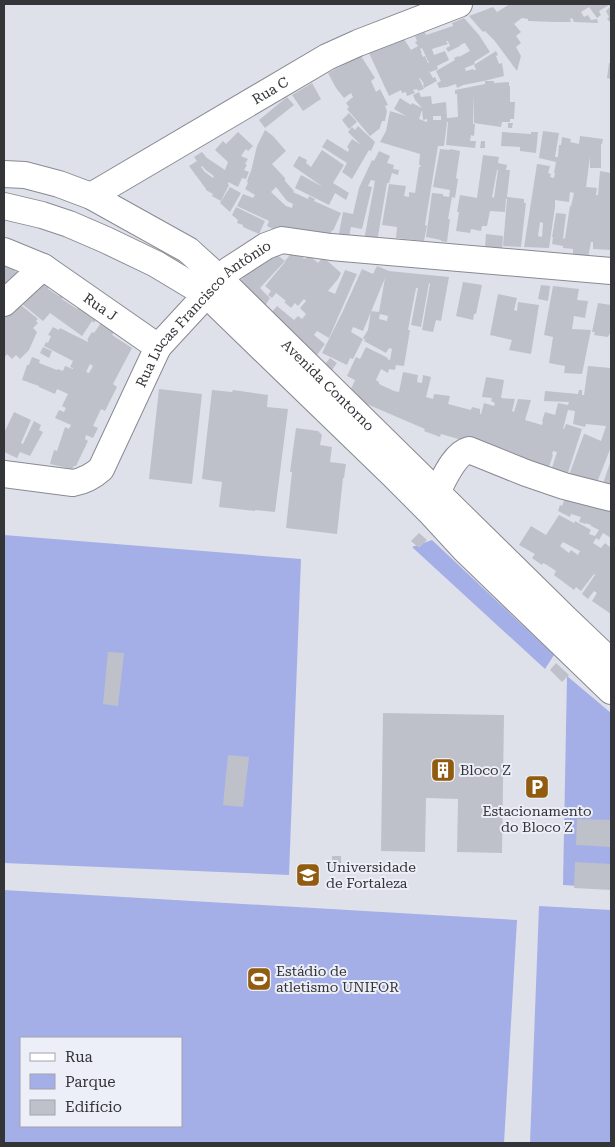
<svg xmlns="http://www.w3.org/2000/svg" width="615" height="1147" font-family="'Roboto Serif',serif">
	<style>
		.green { fill: #a4afe7; fill-rule: evenodd }
		.building { fill: #bfc1ca; fill-rule: evenodd }
		.lines { fill: none; stroke-linecap: round; stroke-linejoin: round }
		.minor-casing { stroke: #888a92; stroke-width: 28 }
		.minor { stroke: #fff; stroke-width: 26 }
		.labels { text-anchor: middle; dominant-baseline: central; stroke-width: 4; stroke-linejoin: round; paint-order: stroke }
		.street-label { font-size: 14px; fill: #343538; stroke: #eceef8 }
		.poi-label { font-size: 14px; fill: #343538; stroke: #eceef8; text-anchor: start }
	</style>
	<rect width="100%" height="100%" fill="#dfe1ea"/>
	<!-- green -->
	<g class="green">
		<polygon points="4,535 301,559 289,875 4,863"/>
		<polygon points="432,540 554,655 545,669 412,547"/>
		<polygon points="567,676 611,713 611,888 563,885"/>
		<path d="M4 890 517 920 504 1143H4ZM21 1038H181V1126H21Z"/>
		<polygon points="539,906 611,910 611,1143 530,1143"/>
	</g>
	<!-- building -->
	<g class="building">
		<polygon points="510,4 611,4 611,23 607,19 609,17 606,11 610,7 609,5 599,11 601,15 597,18 589,7 581,12 584,17 588,15 591,20 597,19 598,23 574,22 572,18 570,19 571,22 555,22 528,21 528,19 522,18 514,24 521,32 516,36 521,43 516,47 521,56 517,71 494,40 485,31 483,32 469,16 493,7 497,12"/>
		<path d="M464 18 479 35 490 52 474 62 475 64 465 68 466 71 473 69 474 70H476L474 65 496 51 498 55 496 56 499 64 502 63 504 76 484 81 463 85 457 88 456 84 447 87 439 88 437 83 441 81 436 71 455 60 454 58 458 56 459 57 470 51 465 43 460 45V46L448 52 446 48 450 46 448 41H446L448 44 432 49 434 55 445 51 449 60 437 66 438 69 431 72 429 71 433 78 435 77 437 81 424 88 423 85 424 84 420 78H419L424 89 418 91 417 89 413 90 415 93 407 96 406 92 402 93 401 90 389 96 369 53 404 39 411 50 418 46 415 42 417 41 415 36 425 32 426 35 453 26 452 23ZM422 48 429 63H428L425 56 423 57 421 53H422L420 49Z"/>
		<polygon points="361,56 375,78 371,81 376,92 380,89 388,105 385,106 387,111 385,121 382,121 379,130 379,129 370,136 347,109 349,107 346,103 353,97 351,93 344,98 336,88 328,73"/>
		<polygon points="609,63 611,63 611,79 607,78"/>
		<path d="M485 81H494V83L509 82V86H510V102H515L514 119H510V122H502L501 127 474 123 473 95V124H475L474 136 471 135 470 141H476L475 148 446 145 448 122H447L444 146H438L425 225 427 226 424 241 396 238 397 227 382 225 389 184 406 186 404 196 409 197V192L415 193 419 167H420L421 165H419L420 154 380 142 386 131 390 111 406 116 394 109 400 98 411 105 412 103 422 108 415 100 413 95 419 92 421 97 431 96 432 104 446 102 447 118 458 117 457 94H455V90L485 84ZM422 110 423 120 427 119V122L419 119ZM433 116H441V120H433Z"/>
		<polygon points="312,83 321,99 303,111 292,95"/>
		<polygon points="287,97 294,105 265,128 259,120"/>
		<polygon points="349,113 357,122 349,129 342,120"/>
		<polygon points="508,123 513,123 512,128 508,128"/>
		<polygon points="358,126 375,142 371,151 369,150 352,179 342,172 347,163 322,147 327,139 348,152 349,149 347,147 352,139 361,145 348,132 352,127 355,130"/>
		<path d="M265 130 273 136 286 151 272 164 285 178V181L294 191 293 192 308 199 309 196 315 199 314 201 341 213 333 231 332 230 327 242 283 234 267 226 269 221 237 206 243 194 253 198 255 195 245 189 248 183 247 182 248 178 251 171 257 146ZM276 187 287 201 293 204 292 208 286 206 271 192Z"/>
		<path d="M543 131 559 133 555 157H558L559 145H561L562 137 571 139 570 142 579 144 580 136 603 139 602 144H601V168H590V157L586 187 597 188 596 195H598L600 171 611 173V250L593 249V242H591L588 258 573 256V249L563 248V246L552 244 553 237H552L556 213 566 214 563 239 565 238 570 206H571L574 193 570 192 569 202 555 200V207L549 248 524 247 537 164 550 166 548 173 551 174 550 177 554 178 555 173H554L556 162 539 158ZM540 222 543 223 542 237 538 236Z"/>
		<path d="M238 132 253 146 248 151 246 149 241 156 248 159 245 164 247 165 244 170 249 172 246 179 242 178 238 187 228 182V184L229 185 221 201 212 196 213 194 206 190V189L189 166 197 161 194 157 202 152 207 158 225 170 228 162 215 150 223 141 226 144ZM202 166 207 171 214 176 213 178 205 172 201 167Z"/>
		<polygon points="502,132 531,134 531,132 538,132 536,153 520,151 520,147 501,146"/>
		<polygon points="481,141 485,141 485,148 480,148"/>
		<polygon points="440,149 450,150 450,149 460,151 456,178 458,179 455,198 452,197 448,219 450,219 447,242 441,241 441,240 426,237 432,193 443,194 443,196 449,197 450,190 433,187"/>
		<polygon points="322,150 344,165 333,183 349,193 346,200 335,193 329,205 295,188 301,175 323,187 293,166 299,156 307,160 306,163 311,167"/>
		<polygon points="379,151 390,156 387,163 394,165 393,169 399,170 398,175 392,173 389,183 387,183 377,242 364,240 375,181 371,180 368,186 372,187 362,229 351,227 349,237 338,239 343,212 353,214 359,188 372,160 374,161"/>
		<path d="M483 155 499 157 498 163 507 165 506 170H510L507 197 524 199V203H526L521 247 503 246 507 199H506L505 212 490 211 487 226H482L481 231 471 229 470 233 456 231 459 212H457L460 195 477 198ZM497 170H498L494 198 492 197Z"/>
		<polygon points="230,187 241,193 230,212 220,203"/>
		<polygon points="236,207 265,221 259,234 243,227 243,225 237,223 238,220 232,215"/>
		<polygon points="486,234 503,236 502,250 485,248"/>
		<polygon points="293,251 305,259 309,255 318,263 323,257 341,273 338,279 328,291 335,294 345,270 357,274 329,338 317,331 314,335 325,344 317,355 304,345 305,343 301,340 293,350 264,321 277,306 294,320 298,316 302,319 306,314 300,308 306,301 304,299 298,306 295,303 291,308 284,302 286,301 276,293 272,298 268,295 271,291 265,286 285,262 285,261 260,288 270,298 265,306 234,284 240,279 241,280 251,269 276,254 285,261"/>
		<polygon points="4,261 17,273 4,289"/>
		<path d="M377 266 389 271 449 277 441 321 436 320 433 332 422 330 430 284 429 283 421 327 411 325 418 288H416L408 330H410L404 366 396 365 395 370 389 369 388 373 381 369 376 380 379 382V384L394 391 399 392 403 372 418 375 417 382 422 383 423 375 431 377 426 397 433 399 434 394 450 396 448 404 471 410 472 407 480 409V414H481L484 403 494 406 495 403 491 401 492 398 482 397 486 377 504 380 501 398 515 399 512 411 514 412 518 399 531 400 525 420 542 425 543 422 542 421 545 412 555 415 558 403 568 405 569 402 544 401 545 391 578 394 579 390H582V395H584L588 366 611 368V447L594 490 569 475 584 434H585L601 441 606 426 586 424 585 427 573 424 575 411 568 410 563 429H564L566 424 582 429 565 482 549 477 557 452 553 451 552 454 553 455 547 473 472 443 441 434 440 437 424 431 425 429 348 396 355 380 347 376 356 357 360 359 366 347 388 358 387 359 390 360 392 349 389 348 386 353 364 341 365 339 366 340 363 338 368 330 371 311 379 312 385 278 363 331 353 327 351 332 363 339 353 359 350 358 347 365 322 353 343 311 362 269 373 274ZM380 314 388 316 387 321 379 319Z"/>
		<polygon points="39,277 50,286 48,289 59,296 60,295 63,297 62,299 77,309 80,305 97,317 94,323 92,321 82,336 50,313 43,321 16,299"/>
		<polygon points="463,282 482,285 476,314 474,314 473,320 456,316"/>
		<polygon points="541,285 550,286 548,301 538,299"/>
		<polygon points="553,286 579,289 577,300 588,301 585,318 574,316 572,329 591,330 582,374 564,373 565,366 549,363 553,337 544,335"/>
		<polygon points="498,294 517,298 514,310 517,311 518,302 539,305 531,354 509,350 512,340 490,335"/>
		<polygon points="16,301 38,319 36,321 38,323 33,328 37,332 29,350 20,359 16,355 12,359 7,354 4,358 4,306"/>
		<polygon points="598,303 611,305 611,331 608,337 594,335 595,332 592,332"/>
		<path d="M103 320 116 329 112 335 132 348 113 384 117 387 105 411 101 409 93 426 98 428 93 438 86 435 85 439 88 441 76 466H74L72 469 50 464 54 450 57 451 65 427 69 429 71 425 55 418 59 410 64 412 66 408 62 406 68 394 57 389 55 394 39 387V386L22 380 27 365H29L32 357 40 360 39 363 57 370 58 369 63 371 65 366 73 369V368L70 367 73 361 44 346 46 342 48 343 51 336 48 335 53 327 59 330 60 328 88 342V340H87L92 332 94 333ZM90 364 93 366 89 373 86 372Z"/>
		<polygon points="43,347 52,351 49,358 40,353"/>
		<polygon points="330,358 337,363 324,381 317,374"/>
		<polygon points="159,389 202,394 192,484 149,479"/>
		<polygon points="212,390 232,392 233,390 268,395 267,407 288,409 275,512 255,510 255,511 219,507 222,482 202,479"/>
		<polygon points="14,412 31,420 21,443 23,444 34,421 41,425 39,430 43,432 30,456 20,452 17,458 4,452 4,433"/>
		<polygon points="296,428 318,431 322,435 320,445 332,447 330,462 346,464 344,478 343,478 337,534 286,528 292,472 290,472"/>
		<polygon points="611,460 611,496 600,492"/>
		<path d="M567 492 611 502V538L603 533 599 540 596 538 593 543 601 548 605 543 611 548V614L592 601 597 593 594 591 588 599 582 594 595 575 594 574 581 591 576 587 574 590 554 575 556 571 547 565 543 563 542 565 532 558 535 554 519 545 531 526 546 535 559 515 574 523 575 521 591 530 589 534 595 536 599 530 591 526V525L586 523V524L579 522 581 517 571 514 570 517 558 511 560 505 562 506ZM563 542 580 551 578 555 571 550 569 553 560 546Z"/>
		<polygon points="419,533 427,540 419,548 411,541"/>
		<polygon points="108,652 124,653 118,706 103,704"/>
		<polygon points="556,663 569,675 562,682 550,670"/>
		<polygon points="383,713 504,715 502,853 457,852 458,799 426,798 425,852 381,851"/>
		<polygon points="228,755 249,757 243,807 223,805"/>
		<polygon points="577,819 611,820 611,847 576,845"/>
		<rect x="332" y="856" width="9" height="13"/>
		<polygon points="575,862 611,864 611,890 574,888"/>
	</g>
	<g class="lines">
		<defs>
			<g id="minor">
				<path id="s1" d="M4 174 25 175 59 184 91 196 188 250 220 279 564 617 611 662"/>
				<path id="s2" d="M91 196 327 57 358 43 459 4"/>
				<polyline points="4,206 42,215 69,224 106,240 156,264 206,294 393,475 430,512 465,550 611,691"/>
				<path id="s3" d="M4 251 43 267 158 347"/>
				<polyline points="4,303 43,267"/>
				<path id="s4" d="M4 474 73 483C84 481 92 477 101 469L158 347 229 270 266 246 282 240 331 247 611 271"/>
				<path d="M437 492C444 479 454 454 469 450L526 473 564 486 611 498"/>
			</g>
		</defs>
		<!-- minor casing -->
		<use href="#minor" class="minor-casing"/>
		<!-- minor -->
		<use href="#minor" class="minor"/>
	</g>
	<!-- icons -->
	<defs>
		<symbol id="building-square" viewBox="-11 -11 22 22"><rect x="-9" y="-9" width="18" height="18" rx="4" fill="#915c0f" stroke="#eceef8"/><path d="M-4-6H4V6H1V3H-1V6H-4ZM-2.5-4.3h1.7v1.8h-1.7ZM.8-4.3h1.7v1.8H.8ZM-2.5-1h1.7V.8h-1.7ZM.8-1h1.7V.8H.8Z" fill="#fff"/></symbol>
		<symbol id="parking-square" viewBox="-11 -11 22 22"><rect x="-9" y="-9" width="18" height="18" rx="4" fill="#915c0f" stroke="#eceef8"/><path d="M-3.5-5.5H1a3.5 3.5 0 0 1 0 7H-1V5.5H-3.5ZM-1-3.4V-.6H.8a1.4 1.4 0 0 0 0-2.8Z" fill="#fff"/></symbol>
		<symbol id="university-square" viewBox="-11 -11 22 22"><rect x="-9" y="-9" width="18" height="18" rx="4" fill="#915c0f" stroke="#eceef8"/><path d="M0-5L7-2L0 1L-7-2ZM-4 1L0 2.5L4 1V4Q0 6-4 4Z" fill="#fff"/></symbol>
		<symbol id="stadium-square" viewBox="-11 -11 22 22"><rect x="-9" y="-9" width="18" height="18" rx="4" fill="#915c0f" stroke="#eceef8"/><path d="M0-5a6.5 5 0 1 0 0 10a6.5 5 0 1 0 0-10ZM-3.5-1.8h7v3.6h-7Z" fill="#fff"/></symbol>
	</defs>
	<g fill-rule="evenodd">
		<use href="#building-square" x="429" y="756" width="28" height="28"/>
		<use href="#parking-square" x="523" y="773" width="28" height="28"/>
		<use href="#university-square" x="294" y="861" width="28" height="28"/>
		<use href="#stadium-square" x="245" y="965" width="28" height="28"/>
	</g>
	<g class="labels">
		<!-- street labels -->
		<g class="street-label">
			<text stroke="none"><textPath href="#s2" startOffset="208">Rua C</textPath></text>
			<text stroke="none"><textPath href="#s3" startOffset="112">Rua J</textPath></text>
			<text stroke="none"><textPath href="#s4" startOffset="291">Rua Lucas Francisco Antônio</textPath></text>
			<text stroke="none"><textPath href="#s1" startOffset="396">Avenida Contorno</textPath></text>
		</g>
		<!-- poi labels -->
		<g class="poi-label">
			<text x="460" y="770">Bloco Z</text>
			<text x="537" y="811" text-anchor="middle">Estacionamento<tspan x="537" dy="16">do Bloco Z</tspan></text>
			<text x="326" y="867">Universidade<tspan x="326" dy="16">de Fortaleza</tspan></text>
			<text x="276" y="971">Estádio de<tspan x="276" dy="16">atletismo UNIFOR</tspan></text>
		</g>
	</g>
	<!-- border -->
	<rect width="615" height="1147" fill="none" stroke="#343538" stroke-width="10"/>
	<!-- legend -->
	<rect x="20" y="1037" width="162" height="90" fill="#eceef8" stroke="#a2a4ab"/>
	<rect x="30" y="1053" width="25" height="8" fill="#ffffff" stroke="#a2a4ab"/>
	<text x="65" y="1062" font-size="15" fill="#343538">Rua</text>
	<rect x="30" y="1074" width="25" height="15" fill="#a4afe7" stroke="#a2a4ab"/>
	<text x="65" y="1087" font-size="15" fill="#343538">Parque</text>
	<rect x="30" y="1100" width="25" height="15" fill="#bfc1ca" stroke="#a2a4ab"/>
	<text x="65" y="1112" font-size="15" fill="#343538">Edifício</text>
</svg>
